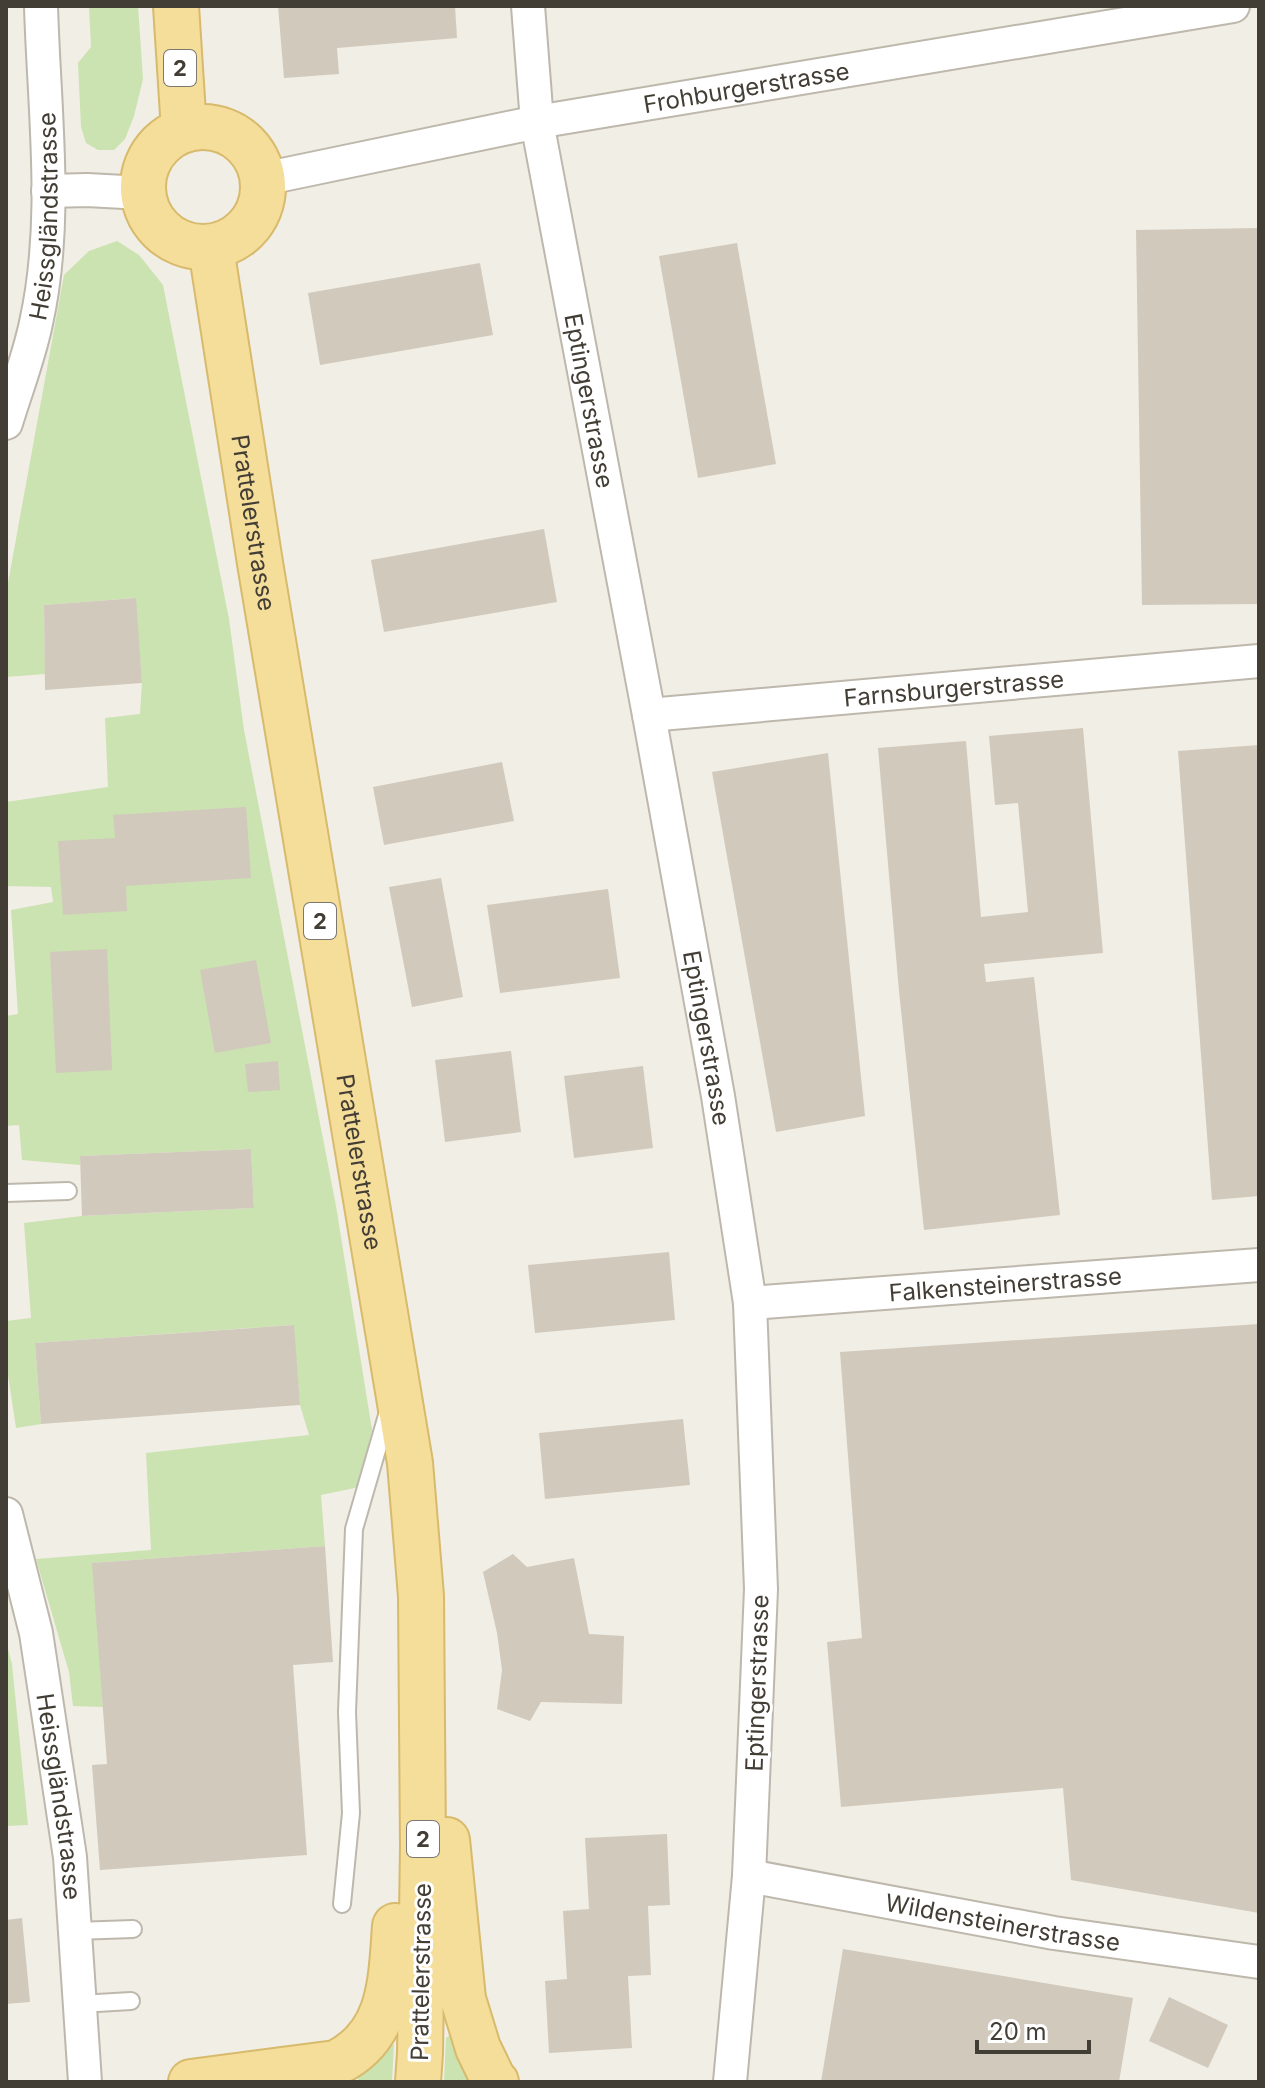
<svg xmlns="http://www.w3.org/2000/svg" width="1265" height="2088" font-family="Inter,sans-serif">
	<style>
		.green { fill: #cbe2b1 }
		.building { fill: #d1c9bc }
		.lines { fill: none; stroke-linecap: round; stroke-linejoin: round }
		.lane-casing { stroke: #beb8ac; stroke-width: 20 }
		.street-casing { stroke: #beb8ac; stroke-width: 36 }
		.primary-casing { stroke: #d8ba6c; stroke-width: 48 }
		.lane { stroke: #fff; stroke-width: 16 }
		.street { stroke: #fff; stroke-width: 32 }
		.primary { stroke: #f5dd9a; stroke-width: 44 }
		.labels { text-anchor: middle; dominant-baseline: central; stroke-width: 6; stroke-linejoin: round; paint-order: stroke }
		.shield { fill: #fff; stroke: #7b7872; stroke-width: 2 }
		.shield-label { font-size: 22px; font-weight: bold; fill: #433e35 }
		.street-label { font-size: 24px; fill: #433e35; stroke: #fff }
	</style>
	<rect width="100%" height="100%" fill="#f1eee5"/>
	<!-- green -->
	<g class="green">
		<polygon points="89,6 138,6 143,79 134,116 125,139 114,150 98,150 86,143 81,127 78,63 91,47"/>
		<polygon points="117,241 139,255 163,285 229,619 244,730 336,1206 372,1430 359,1487 321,1495 325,1546 93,1563 103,1707 73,1706 69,1672 36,1559 151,1550 146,1453 309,1435 300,1405 293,1325 35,1343 41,1424 16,1428 6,1362 6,1321 31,1318 24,1223 82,1216 254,1208 251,1149 80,1156 80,1165 22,1160 19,1125 6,1126 6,1016 18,1014 11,910 53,902 51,887 6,886 6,802 108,787 105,718 140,714 142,683 135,598 44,605 45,674 6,677 6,594 64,275 89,251"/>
		<polygon points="6,1641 12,1664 28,1825 6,1826"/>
		<polygon points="451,2035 472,2082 444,2082 446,2038"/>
		<polygon points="394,2044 392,2082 358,2082 358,2076"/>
	</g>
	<!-- building -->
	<g class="building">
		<polygon points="278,6 455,6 457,38 337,48 339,74 284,78"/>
		<polygon points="1259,228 1259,604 1142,605 1136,230"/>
		<polygon points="737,243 776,464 698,478 659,256"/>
		<polygon points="480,263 493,335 320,365 308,293"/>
		<polygon points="544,529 557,602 384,632 371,560"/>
		<polygon points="136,598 142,683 45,690 44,605"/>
		<polygon points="1083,728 1103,953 984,964 986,982 1034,977 1060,1215 924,1230 899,991 878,748 966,741 981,917 1028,912 1018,803 995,805 989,736"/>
		<polygon points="1259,745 1259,1196 1212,1200 1178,751"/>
		<polygon points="828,753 865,1116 776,1132 712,772"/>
		<polygon points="502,762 514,821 384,845 373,787"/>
		<polygon points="246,807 251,878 126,886 127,911 63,915 58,841 115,838 113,815"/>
		<polygon points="441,878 463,997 412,1007 389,887"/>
		<polygon points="608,889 620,978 500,993 487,905"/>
		<polygon points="107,949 112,1070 56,1073 50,952"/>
		<polygon points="256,960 271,1043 215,1053 200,970"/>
		<polygon points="511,1051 521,1132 445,1142 435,1060"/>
		<polygon points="278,1061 280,1090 248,1092 245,1064"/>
		<polygon points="643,1066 653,1148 574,1158 564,1076"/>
		<polygon points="251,1149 254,1208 82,1216 80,1156"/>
		<polygon points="669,1252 675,1320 535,1333 528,1265"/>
		<polygon points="1259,1324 1259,1913 1071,1880 1063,1788 841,1807 827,1642 862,1638 840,1352"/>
		<polygon points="294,1325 300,1405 41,1424 35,1343"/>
		<polygon points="683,1419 690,1485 545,1499 539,1433"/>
		<polygon points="325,1546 333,1662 293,1665 307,1855 100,1870 92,1765 107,1764 92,1563"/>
		<polygon points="513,1554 527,1567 574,1558 589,1634 624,1636 622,1704 541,1702 530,1721 497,1709 502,1670 497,1633 483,1572"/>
		<polygon points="667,1834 670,1905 648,1906 651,1975 628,1976 632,2048 549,2053 545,1981 567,1979 563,1911 589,1909 585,1838"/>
		<polygon points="22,1918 30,2002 6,2004 6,1920"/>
		<polygon points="843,1949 1133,1998 1119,2082 821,2082"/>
		<polygon points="1169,1997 1228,2025 1208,2068 1149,2041"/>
	</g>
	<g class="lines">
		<defs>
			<g id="lane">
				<polyline points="6,1193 68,1191"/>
				<polyline points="342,1904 351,1813 347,1712 354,1529 388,1412"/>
				<polyline points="75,1931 133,1929"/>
				<polyline points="80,2004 131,2001"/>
			</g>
			<g id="street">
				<path id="s1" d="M528 6 537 122 649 715 718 1096 750 1303 761 1589 749 1876 730 2082"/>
				<path id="s2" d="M263 179 537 122 1233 6"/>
				<polyline points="48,191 87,190 143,193"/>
				<path id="s3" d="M6 423C16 390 29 357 36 323 59 220 44 111 41 6"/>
				<path id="s4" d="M649 715 1259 661"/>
				<path id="s5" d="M750 1303 1259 1265"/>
				<path id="s6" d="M6 1514 36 1633 70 1857 85 2082"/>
				<path id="s7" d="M749 1876 1054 1933 1259 1962"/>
			</g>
			<g id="primary">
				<polyline points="176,6 184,130"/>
				<circle cx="203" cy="187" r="60"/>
				<path id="s8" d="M211 248 260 563 410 1463 421 1596 423 1847 420 2053 418 2082"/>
				<polyline points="447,1840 463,1999 478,2048 493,2079 496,2082"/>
				<path d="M191 2082 336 2063C392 2036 391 1979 395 1926"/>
			</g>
		</defs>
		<!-- lane casing -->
		<use href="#lane" class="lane-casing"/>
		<!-- street casing -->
		<use href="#street" class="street-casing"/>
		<!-- primary casing -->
		<use href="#primary" class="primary-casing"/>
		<!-- lane -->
		<use href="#lane" class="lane"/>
		<!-- street -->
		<use href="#street" class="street"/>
		<!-- primary -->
		<use href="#primary" class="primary"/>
	</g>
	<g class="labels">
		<!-- shield labels -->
		<g class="shield">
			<rect x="164" y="50" width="32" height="36" rx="6"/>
			<rect x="304" y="903" width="32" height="36" rx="6"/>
			<rect x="407" y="1821" width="32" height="36" rx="6"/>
		</g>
		<g class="shield-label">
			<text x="180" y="68">2</text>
			<text x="320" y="921">2</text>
			<text x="423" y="1839">2</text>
		</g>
		<!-- street labels -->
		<g class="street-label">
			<text stroke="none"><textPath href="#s2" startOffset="492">Frohburgerstrasse</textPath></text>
			<text stroke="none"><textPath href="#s3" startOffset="212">Heissgländstrasse</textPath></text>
			<text stroke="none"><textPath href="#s1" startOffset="400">Eptingerstrasse</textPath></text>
			<text stroke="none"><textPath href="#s8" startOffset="278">Prattelerstrasse</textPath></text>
			<text stroke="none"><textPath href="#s4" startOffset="306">Farnsburgerstrasse</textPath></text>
			<text stroke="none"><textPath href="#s1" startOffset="1048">Eptingerstrasse</textPath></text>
			<text stroke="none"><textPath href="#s8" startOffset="926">Prattelerstrasse</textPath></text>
			<text stroke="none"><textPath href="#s5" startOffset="256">Falkensteinerstrasse</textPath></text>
			<text transform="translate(757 1683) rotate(-88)">Eptingerstrasse</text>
			<text stroke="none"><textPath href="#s6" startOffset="288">Heissgländstrasse</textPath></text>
			<text stroke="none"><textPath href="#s7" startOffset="258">Wildensteinerstrasse</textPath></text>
			<text transform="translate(421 1972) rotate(-89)">Prattelerstrasse</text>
		</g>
	</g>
	<!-- border -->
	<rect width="1265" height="2088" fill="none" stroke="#433e35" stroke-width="16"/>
	<!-- scale -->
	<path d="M977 2040v12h112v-12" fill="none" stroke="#433e35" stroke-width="4"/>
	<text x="989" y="2040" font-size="24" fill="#433e35" stroke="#ffffff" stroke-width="6" paint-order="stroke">20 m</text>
</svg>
